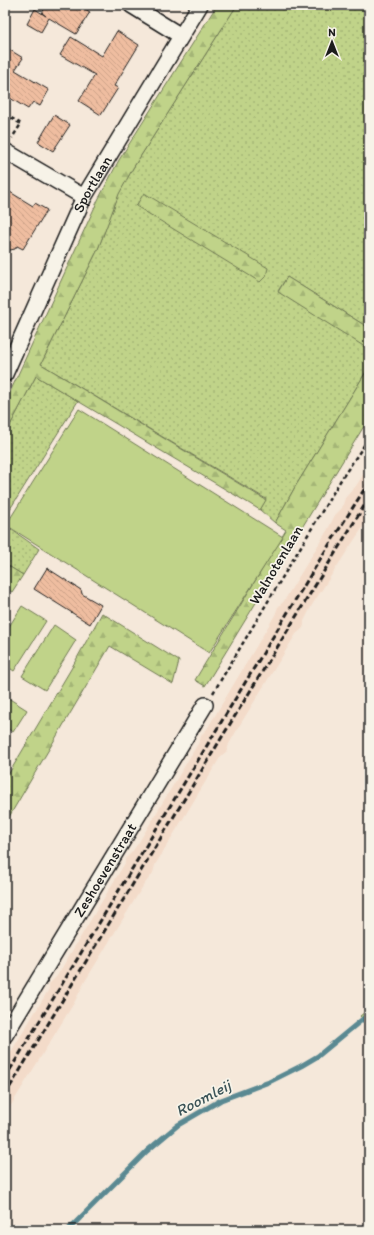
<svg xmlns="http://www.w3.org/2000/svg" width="374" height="1235" font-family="Itim,sans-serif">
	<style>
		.built { fill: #f3dbc9 }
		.grass { fill: url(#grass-dots); stroke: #6e7852 }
		.forest { fill: url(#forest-firs); stroke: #6e7852 }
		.park { fill: #c0d389; stroke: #6e7852 }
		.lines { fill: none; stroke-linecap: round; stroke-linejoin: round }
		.stream { stroke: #5a8992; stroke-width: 5 }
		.building { fill: url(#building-back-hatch); stroke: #1c1c1c }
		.minor-casing { stroke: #1c1c1c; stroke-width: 18 }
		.path { stroke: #1c1c1c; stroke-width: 2.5; stroke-dasharray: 4 3; stroke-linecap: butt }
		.minor { stroke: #f7f3e8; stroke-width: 15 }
		.rail { stroke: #1c1c1c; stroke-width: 3; stroke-dasharray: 6 3; stroke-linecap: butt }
		.labels { text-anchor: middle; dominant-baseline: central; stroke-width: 3.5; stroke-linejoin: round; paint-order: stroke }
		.street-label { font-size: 15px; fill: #1c1c1c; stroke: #f7f3e8 }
		.water-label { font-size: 16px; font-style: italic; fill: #3b5357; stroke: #f7f3e8 }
	</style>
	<defs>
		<pattern id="grass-dots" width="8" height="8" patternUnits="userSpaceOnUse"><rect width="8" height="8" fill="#c0d389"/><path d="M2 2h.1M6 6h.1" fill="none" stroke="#a4b576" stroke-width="1.8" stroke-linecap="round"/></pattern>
		<pattern id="forest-firs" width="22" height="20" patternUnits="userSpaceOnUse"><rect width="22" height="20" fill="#c0d389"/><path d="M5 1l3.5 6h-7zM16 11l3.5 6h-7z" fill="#a4b576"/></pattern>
		<pattern id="building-back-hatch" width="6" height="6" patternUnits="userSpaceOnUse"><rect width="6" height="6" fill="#efbda0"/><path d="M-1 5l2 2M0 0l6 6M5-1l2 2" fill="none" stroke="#cca289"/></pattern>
	</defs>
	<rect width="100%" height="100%" fill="#f5e8da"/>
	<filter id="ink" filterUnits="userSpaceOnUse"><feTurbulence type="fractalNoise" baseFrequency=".025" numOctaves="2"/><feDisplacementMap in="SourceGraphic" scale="8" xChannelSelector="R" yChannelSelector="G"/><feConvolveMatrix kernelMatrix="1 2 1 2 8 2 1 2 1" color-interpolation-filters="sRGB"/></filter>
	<g filter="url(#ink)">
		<!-- built -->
		<polygon class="built" points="369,465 369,518 351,545 312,605 304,621 304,625 303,628 296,634 241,723 229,744 227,751 221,756 155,865 153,873 143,886 84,983 74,1003 5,1115 5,1062 49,989 49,984 57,976 125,863 125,859 132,852 139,842 199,742 202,734 207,729 275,615 278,607 284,601 328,529 335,515 342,508 345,498 356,486"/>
		<!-- grass -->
		<g class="grass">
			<polygon points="237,5 369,5 369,328 287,277 278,291 365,346 369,340 369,367 295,487 275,523 260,510 266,499 41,364 98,249 119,193 133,168"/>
			<polygon points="36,376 78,401 5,517 5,435"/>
			<polygon points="5,525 39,549 23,575 5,564"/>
			<polygon points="369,1009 369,1026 360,1016"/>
		</g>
		<!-- forest -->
		<g class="forest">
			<polygon points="217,5 237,5 133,168 119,194 98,249 41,364 266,500 260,510 36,376 5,435 5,403 98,200 119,160"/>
			<polygon points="144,193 268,268 266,276 260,282 136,206"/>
			<polygon points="287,277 369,328 369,340 365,347 278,292"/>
			<polygon points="369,367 369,418 205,686 195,680 286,530 275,523 295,487"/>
			<polygon points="5,564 23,575 12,592 5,588"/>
			<polygon points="102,613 179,661 173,684 110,646 6,822 5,780 71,669"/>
		</g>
		<!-- park -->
		<g class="park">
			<polygon points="79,409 283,537 209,653 6,525"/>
			<polygon points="22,606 46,621 14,671 5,665 5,633"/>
			<polygon points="54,625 76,640 45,690 22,676"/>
			<polygon points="5,696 27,710 13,732 5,727"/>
		</g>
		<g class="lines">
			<!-- stream -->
			<polyline class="stream" points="68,1230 147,1151 178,1125 221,1100 269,1082 301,1066 318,1056 369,1014"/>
		</g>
		<!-- building -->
		<g class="building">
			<polygon points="47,5 79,5 90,12 76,34 49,18 41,32 27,24 35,9 46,16 42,13"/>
			<polygon points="117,31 139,45 114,86 118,88 101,115 79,101 95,75 60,55 71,37 102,56"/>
			<polygon points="5,47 23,58 15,70 49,90 40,106 33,102 28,109 5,95"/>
			<polygon points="54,115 70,125 53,151 38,142"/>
			<polygon points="5,189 33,206 35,203 47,210 23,249 17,246 15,249 5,251"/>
			<polygon points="47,568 81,590 82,594 101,605 90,624 34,589"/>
		</g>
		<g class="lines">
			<defs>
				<g id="minor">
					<polyline points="131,5 181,36"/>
					<polyline points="5,151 84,197"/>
					<path id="s1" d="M5 374 84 197 200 5"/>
					<path id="s2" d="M5 1035 205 705"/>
				</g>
			</defs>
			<!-- minor casing -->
			<use href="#minor" class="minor-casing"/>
			<!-- path -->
			<g class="path">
				<polyline points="5,114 21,124 12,138"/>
				<polyline points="213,693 342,478 369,438"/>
			</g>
			<!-- minor -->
			<use href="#minor" class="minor"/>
			<!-- rail -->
			<g class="rail">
				<polyline points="5,1078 319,561 369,482"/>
				<polyline points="5,1095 222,737 369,498"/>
			</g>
		</g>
	</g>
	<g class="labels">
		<!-- street labels -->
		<g class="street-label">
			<text stroke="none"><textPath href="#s1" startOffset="209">Sportlaan</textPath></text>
			<text transform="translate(276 565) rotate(-59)">Walnotenlaan</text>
			<text stroke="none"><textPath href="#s2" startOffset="193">Zeshoevenstraat</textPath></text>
		</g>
		<!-- water labels -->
		<g class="water-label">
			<text transform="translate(203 1098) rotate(-28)">Roomleij</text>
		</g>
	</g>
	<!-- margin -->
	<rect width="374" height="1235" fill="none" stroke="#f7f3e8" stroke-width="20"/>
	<rect x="10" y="10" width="354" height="1215" fill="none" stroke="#1c1c1c" stroke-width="1.5" filter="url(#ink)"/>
	<!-- north arrow -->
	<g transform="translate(332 42)" stroke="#f7f3e8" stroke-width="3" paint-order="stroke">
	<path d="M0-3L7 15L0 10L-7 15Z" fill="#1c1c1c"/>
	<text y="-6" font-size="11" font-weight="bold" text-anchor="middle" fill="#1c1c1c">N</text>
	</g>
</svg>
